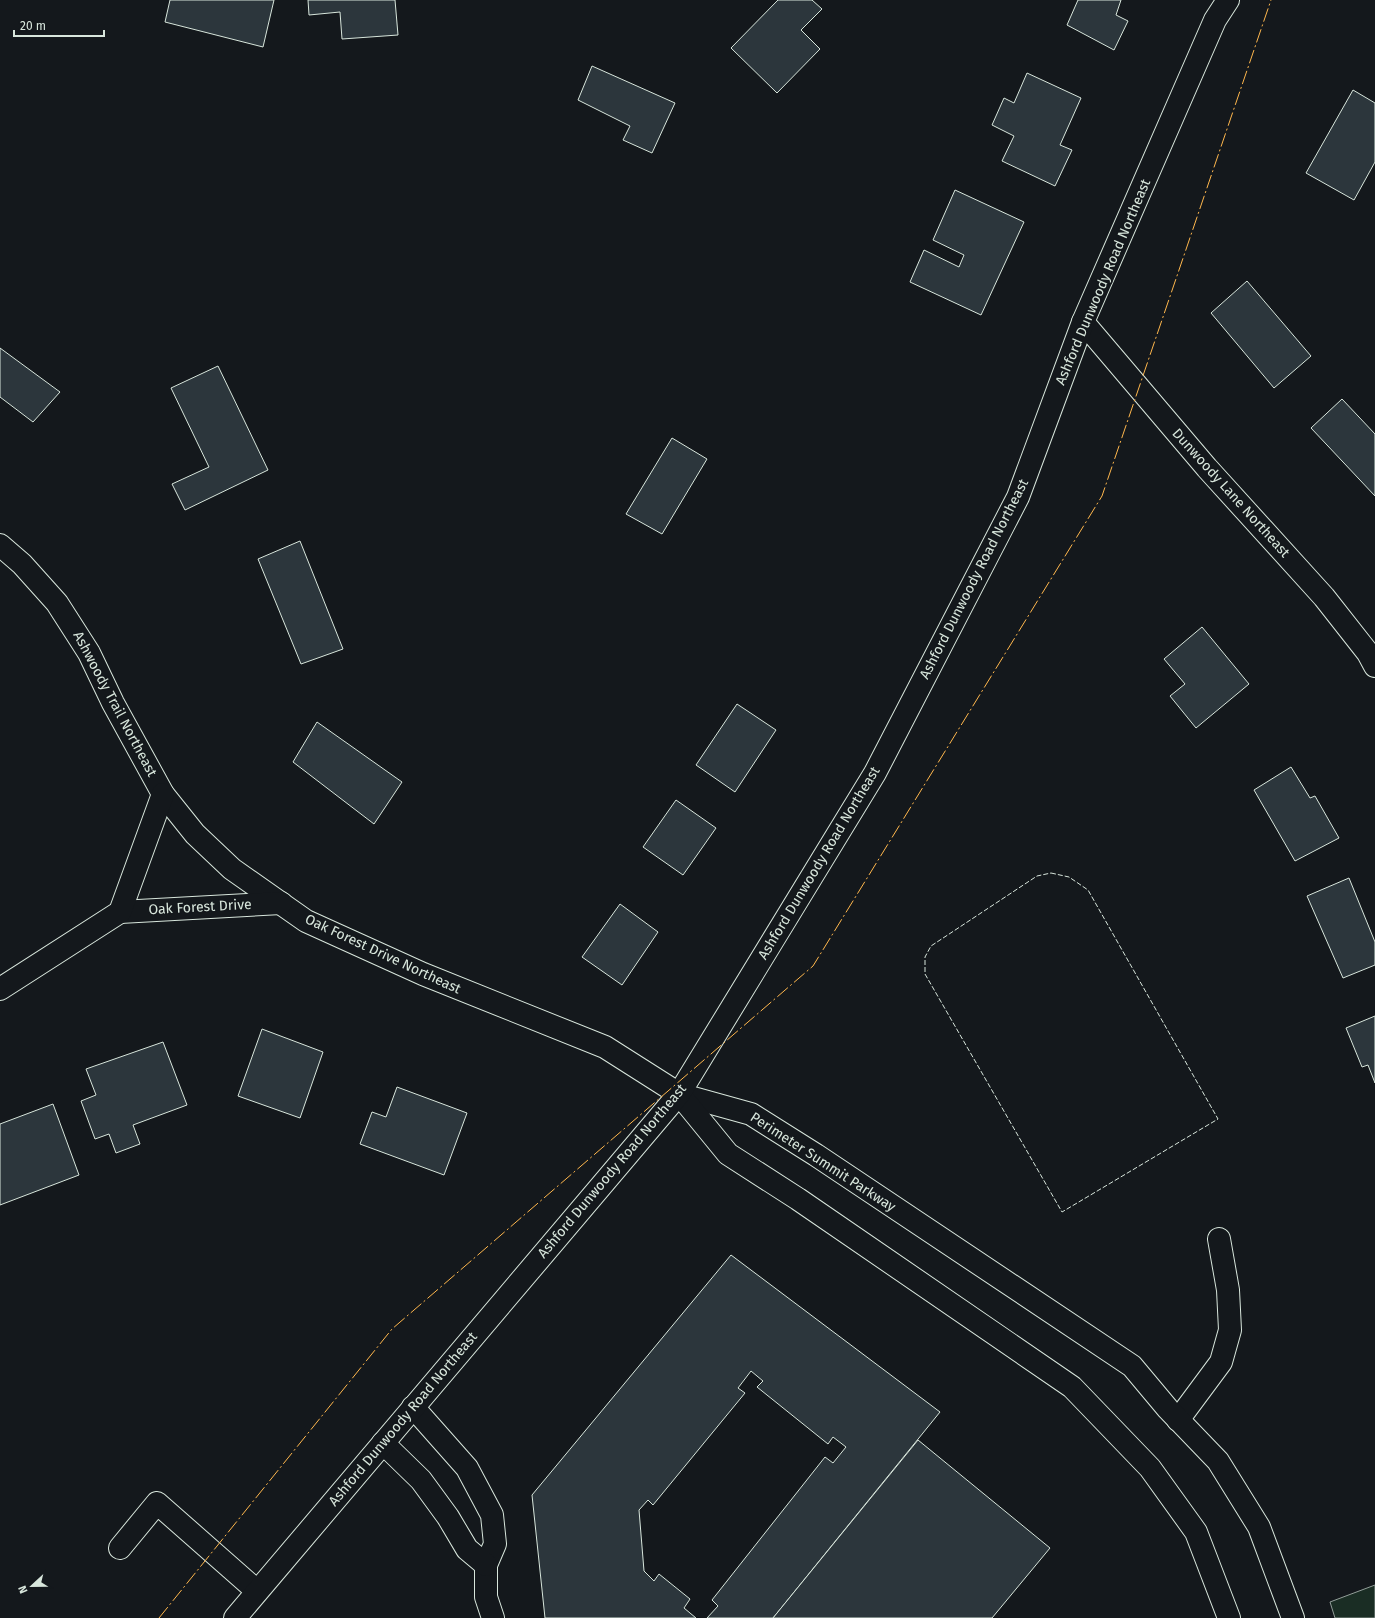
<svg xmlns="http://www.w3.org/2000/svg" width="1375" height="1618" font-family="'Fira Sans',sans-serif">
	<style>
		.green { fill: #1a2d24; stroke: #939e99 }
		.building { fill: #2c363c; stroke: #d8e6dc }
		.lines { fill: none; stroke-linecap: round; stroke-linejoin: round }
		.minor-casing { stroke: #d8e6dc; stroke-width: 24 }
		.major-casing { stroke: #d8e6dc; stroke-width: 24 }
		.minor { stroke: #14181c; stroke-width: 22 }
		.major { stroke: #14181c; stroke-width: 22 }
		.fence { stroke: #d8e6dc; stroke-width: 1; stroke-dasharray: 5 2; stroke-linecap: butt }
		.power { stroke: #ffb74d; stroke-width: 1; stroke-dasharray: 14 3 2 3; stroke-linecap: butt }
		.labels { text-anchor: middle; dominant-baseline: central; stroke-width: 3; stroke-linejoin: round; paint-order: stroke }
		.street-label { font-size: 14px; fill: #d8e6dc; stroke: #14181c }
	</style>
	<rect width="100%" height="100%" fill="#14181c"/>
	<!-- green -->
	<polygon class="green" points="1375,1585 1375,1618 1335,1618 1330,1602"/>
	<!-- building -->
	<g class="building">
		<polygon points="170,0 274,0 263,47 165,22"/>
		<polygon points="308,0 395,0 398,35 342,39 340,12 309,15"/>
		<polygon points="778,0 812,0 822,9 801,30 820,49 777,93 731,48"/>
		<polygon points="1078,0 1121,0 1116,15 1128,21 1114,50 1067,25"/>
		<polygon points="592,66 675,103 652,153 623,140 630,126 578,100"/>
		<polygon points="1027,73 1081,98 1060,145 1072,150 1055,186 1002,161 1014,136 992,125 1004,98 1014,103"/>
		<polygon points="1353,90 1375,103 1375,162 1354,200 1306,173"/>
		<polygon points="955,190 1024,222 981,315 910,282 924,250 959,267 964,255 933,240"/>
		<polygon points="1247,281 1311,356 1274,388 1211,313"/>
		<polygon points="0,348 60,392 33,422 0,397"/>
		<polygon points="218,366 268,470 185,510 172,484 209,467 171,388"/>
		<polygon points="1342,399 1375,434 1375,496 1311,428"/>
		<polygon points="672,438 707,459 662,534 626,514"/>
		<polygon points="300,541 343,649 301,664 258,559"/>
		<polygon points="1202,627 1249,684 1196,728 1170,696 1185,684 1164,659"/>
		<polygon points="737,704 776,730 735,792 696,765"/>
		<polygon points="317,722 402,782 374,824 293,762"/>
		<polygon points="1291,767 1310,798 1315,796 1339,838 1295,861 1254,790"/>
		<polygon points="676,800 716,828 683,875 643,847"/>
		<polygon points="1349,878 1375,942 1375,965 1343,978 1307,896"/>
		<polygon points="620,904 658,932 622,985 582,957"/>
		<polygon points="1375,1016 1375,1083 1368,1065 1362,1067 1346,1028"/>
		<polygon points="262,1029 323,1052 300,1118 238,1096"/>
		<polygon points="163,1042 187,1105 133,1125 140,1144 116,1153 109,1134 95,1139 81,1101 96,1095 86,1069"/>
		<polygon points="397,1087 467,1113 444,1175 360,1144 372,1112 386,1117"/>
		<polygon points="53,1104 79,1175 0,1205 0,1124"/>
		<polygon points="731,1255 940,1412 773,1618 707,1618 718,1606 712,1600 825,1457 833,1463 846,1447 833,1437 828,1444 757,1387 763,1381 751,1371 738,1388 745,1393 653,1505 648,1500 639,1510 644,1571 654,1581 659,1574 690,1599 684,1608 696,1618 545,1618 532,1495"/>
		<polygon points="918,1440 1050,1548 992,1618 773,1618"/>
	</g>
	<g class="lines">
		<defs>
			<g id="minor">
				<polyline points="1083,322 1207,468 1324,597 1368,653 1375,666"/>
				<polyline points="0,545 22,564 57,603 89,653 113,703 163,794 195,834 232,869 306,921 423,974 605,1047 679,1094"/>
				<polyline points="120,912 281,903"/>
				<polyline points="0,989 120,912 163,794"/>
				<polyline points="413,1407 467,1468 492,1515 495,1544 486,1565 486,1597 493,1618"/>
				<polyline points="1178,1420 1221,1362 1230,1330 1228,1290 1219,1239"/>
				<polyline points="383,1443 421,1480 448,1517 467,1549 486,1565"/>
				<polyline points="120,1548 157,1503 257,1591"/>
			</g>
			<g id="major">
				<polyline points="679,1094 751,1114 816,1155 1132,1366 1168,1409 1218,1461 1259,1527 1293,1618"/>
				<polyline points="679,1094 728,1154 798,1199 1072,1387 1150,1468 1196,1532 1229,1618"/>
				<polyline points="235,1618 679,1094 875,773 1018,497 1083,322 1215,20 1228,0"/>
			</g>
		</defs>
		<!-- minor casing -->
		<use href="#minor" class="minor-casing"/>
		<!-- major casing -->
		<use href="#major" class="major-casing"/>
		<!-- minor -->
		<use href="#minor" class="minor"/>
		<!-- major -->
		<use href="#major" class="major"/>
		<!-- fence -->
		<polygon class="fence" points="1051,873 1069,877 1088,890 1218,1119 1062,1212 925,974 925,957 931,946 1037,876"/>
		<!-- power -->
		<polyline class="power" points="159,1618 392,1329 813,966 1102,496 1271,0"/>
	</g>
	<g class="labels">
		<!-- street labels -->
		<g class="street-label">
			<text transform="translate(1103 282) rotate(-67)">Ashford Dunwoody Road Northeast</text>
			<text transform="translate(1231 493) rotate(48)">Dunwoody Lane Northeast</text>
			<text transform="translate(974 579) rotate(-63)">Ashford Dunwoody Road Northeast</text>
			<text transform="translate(115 704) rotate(62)">Ashwoody Trail Northeast</text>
			<text transform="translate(819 863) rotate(-59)">Ashford Dunwoody Road Northeast</text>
			<text transform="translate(200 907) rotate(-3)">Oak Forest Drive</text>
			<text transform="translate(383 954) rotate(25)">Oak Forest Drive Northeast</text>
			<text transform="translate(823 1162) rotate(33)">Perimeter Summit Parkway</text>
			<text transform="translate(612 1171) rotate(-50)">Ashford Dunwoody Road Northeast</text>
			<text transform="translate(403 1419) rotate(-50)">Ashford Dunwoody Road Northeast</text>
		</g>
	</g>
	<!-- north arrow -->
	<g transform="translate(32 1586) rotate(248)" stroke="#14181c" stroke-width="3" paint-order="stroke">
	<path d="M0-3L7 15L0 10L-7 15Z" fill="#d8e6dc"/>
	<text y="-6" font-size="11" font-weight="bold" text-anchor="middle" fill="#d8e6dc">N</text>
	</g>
	<!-- scale -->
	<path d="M14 30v6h90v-6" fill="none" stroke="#d8e6dc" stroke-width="2"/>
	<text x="20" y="30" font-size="12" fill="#d8e6dc" stroke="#14181c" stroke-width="3" paint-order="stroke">20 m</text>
</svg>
